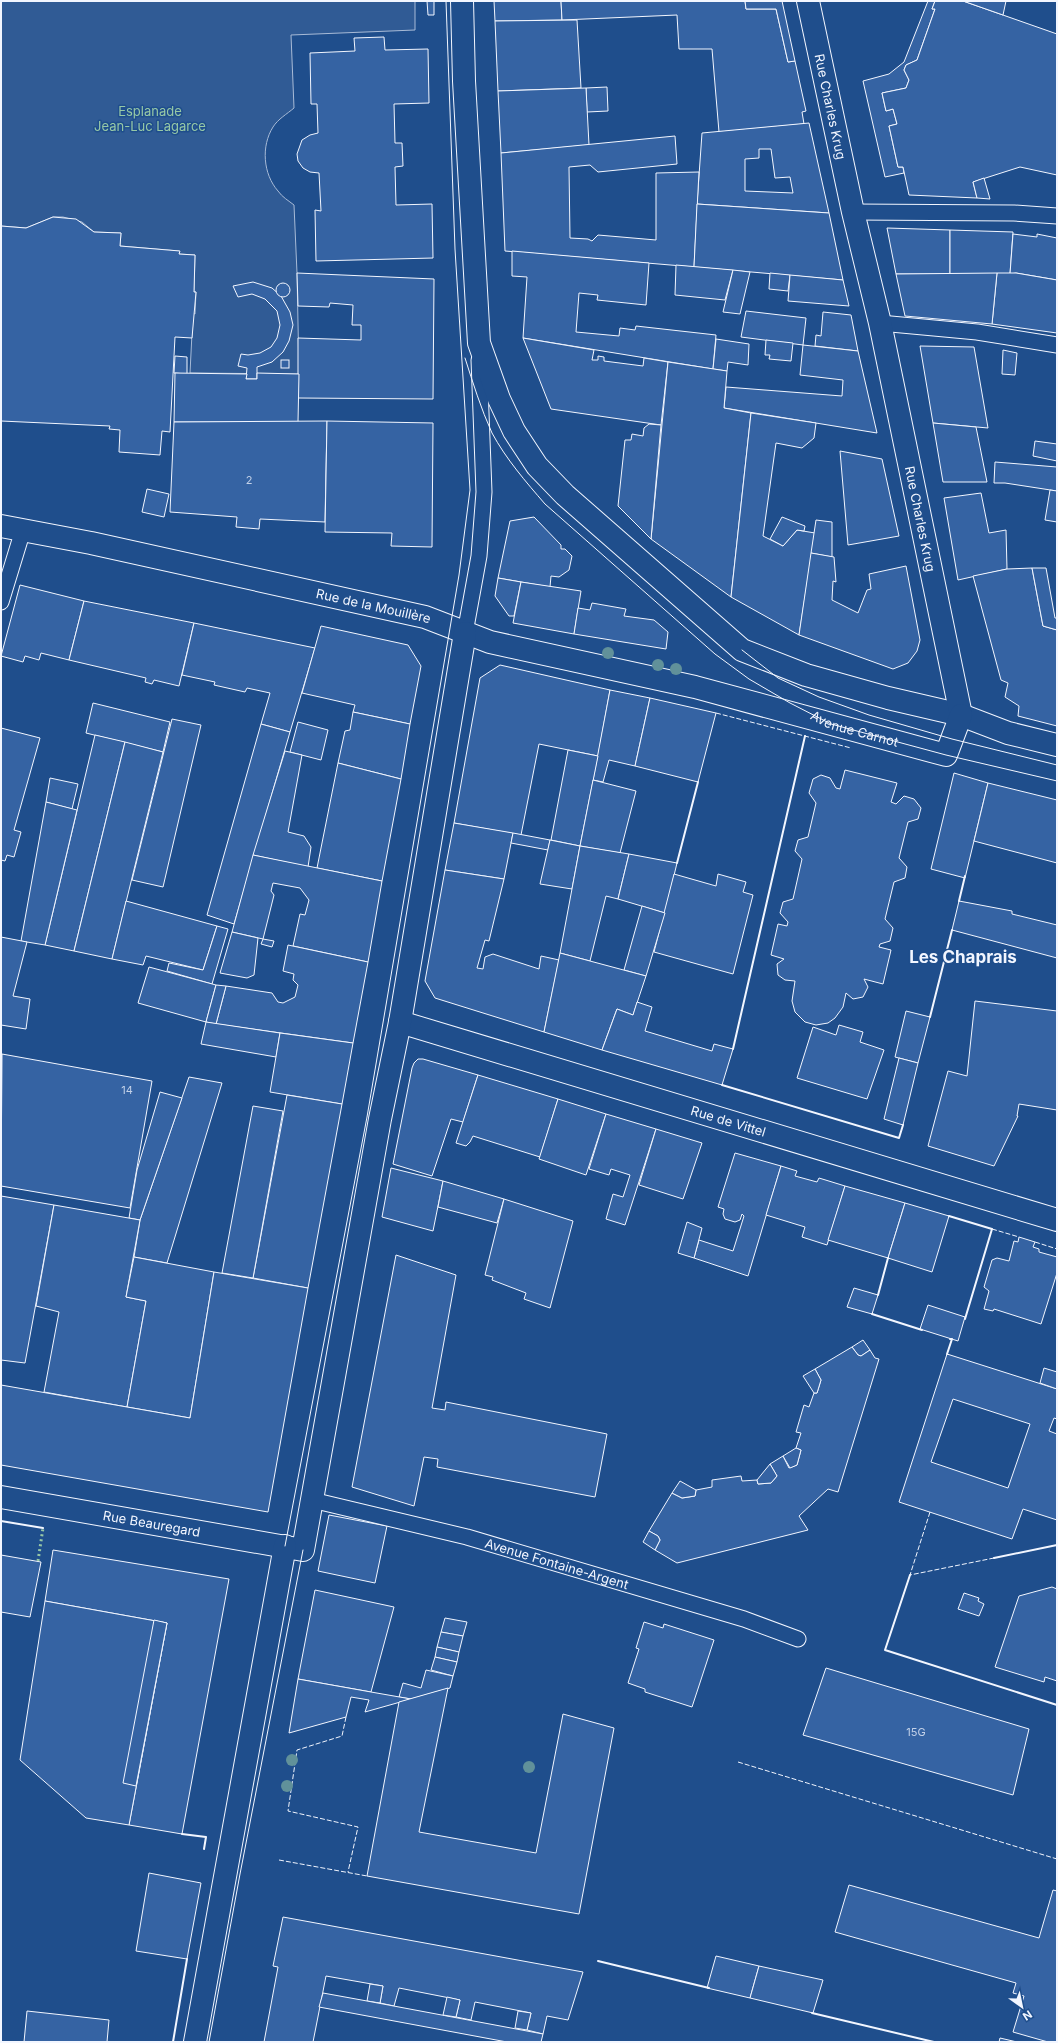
<svg xmlns="http://www.w3.org/2000/svg" width="1058" height="2043" font-family="Inter,sans-serif">
	<style>
		.green { fill: #305b95; stroke: #a8bbd7 }
		.building { fill: #3563a3; stroke: #f2f6ff; fill-rule: evenodd }
		.lines { fill: none; stroke-linecap: round; stroke-linejoin: round }
		.service-casing { stroke: #f2f6ff; stroke-width: 17 }
		.minor-casing { stroke: #f2f6ff; stroke-width: 24 }
		.service { stroke: #1f4e8c; stroke-width: 15 }
		.minor { stroke: #1f4e8c; stroke-width: 22 }
		.tram { stroke: #f2f6ff; stroke-width: 1 }
		.hedge { stroke: #97c8a6; stroke-width: 3; stroke-dasharray: 2 3; stroke-linecap: butt }
		.fence { stroke: #f2f6ff; stroke-width: 1; stroke-dasharray: 5 2; stroke-linecap: butt }
		.wall { stroke: #f2f6ff; stroke-width: 2 }
		.tree { fill: #61919a }
		.labels { text-anchor: middle; dominant-baseline: central; stroke-width: 3; stroke-linejoin: round; paint-order: stroke }
		.number-label { font-size: 11px; fill: #c3d1e8 }
		.street-label { font-size: 13px; fill: #f2f6ff; stroke: #1f4e8c }
		.park-label { font-size: 13px; fill: #97c8a6; stroke: #1f4e8c }
		.district-label { font-size: 17px; font-weight: bold; fill: #f2f6ff; stroke: #1f4e8c }
	</style>
	<rect width="100%" height="100%" fill="#1f4e8c"/>
	<!-- green -->
	<path class="green" d="M1 1H415V30L291 35 294 108C287 114 278 119 273 127 261 146 263 174 278 191 282 197 289 201 294 205L297 273 299 374 190 373 193 313 195 314 196 292H194L195 255 179 254V251L120 246 121 233 94 232 82 222 63 217H53L26 228 1 226Z"/>
	<!-- building -->
	<g class="building">
		<polygon points="427,1 434,1 434,15 428,15"/>
		<polygon points="494,1 561,1 562,20 495,21"/>
		<polygon points="561,1 745,1 746,9 776,9 788,62 795,61 806,111 802,112 804,124 719,132 712,49 679,49 677,15 562,20"/>
		<polygon points="745,1 782,1 795,61 788,62 776,9 746,9"/>
		<polygon points="928,1 935,1 932,9 935,9 917,60 906,65 904,70 909,80 906,88 882,93 886,111 893,109 897,124 889,126 898,167 903,167 904,173 885,177 863,81 889,74 904,62"/>
		<polygon points="935,1 963,1 1057,34 1057,175 1020,167 973,182 977,198 909,195 903,167 898,167 889,126 897,124 893,109 886,111 882,93 906,88 909,80 904,70 906,65 917,60 935,9 932,9"/>
		<polygon points="963,1 1006,1 1003,15"/>
		<polygon points="577,20 581,88 498,91 495,21"/>
		<polygon points="384,37 385,50 428,49 429,103 394,104 395,143 402,143 403,166 395,167 396,205 432,204 433,258 316,261 315,210 321,211 319,173 310,172 303,168 298,161 297,154 302,140 310,135 318,133 317,104 311,104 310,53 355,51 354,38"/>
		<polygon points="607,87 608,111 587,112 586,88"/>
		<polygon points="586,88 589,145 501,153 498,91"/>
		<path d="M809 123 829 213 697 204 702 133ZM759 149H771L775 178 790 177 793 193 745 191V159L759 158Z"/>
		<polygon points="675,136 677,164 598,172 590,165 569,167 570,238 588,239 592,241 598,235 656,240 656,173 699,172 694,267 505,251 501,153"/>
		<polygon points="984,178 990,199 977,198 973,182"/>
		<polygon points="697,204 829,213 843,280 694,267"/>
		<polygon points="53,217 76,219 94,232 121,233 120,246 180,251 179,254 195,255 194,292 196,292 192,338 175,337 170,432 162,431 160,455 119,452 120,430 109,429 110,426 1,421 1,226 26,228"/>
		<polygon points="887,228 950,230 950,274 896,274"/>
		<polygon points="950,230 1013,232 1010,274 950,274"/>
		<polygon points="1013,234 1037,237 1037,234 1057,238 1057,280 1016,273 1010,274"/>
		<polygon points="512,251 649,263 646,305 597,300 598,295 579,293 576,332 619,336 620,328 635,330 636,326 716,335 713,369 523,338 527,277 512,276"/>
		<polygon points="676,265 733,270 725,300 675,295"/>
		<polygon points="733,270 750,272 740,314 723,312"/>
		<polygon points="297,273 434,279 433,399 298,398 298,338 361,340 361,325 352,325 353,305 330,303 329,307 298,306"/>
		<polygon points="770,273 790,275 788,291 769,289"/>
		<polygon points="997,273 1016,273 1057,280 1057,333 992,324"/>
		<polygon points="997,273 992,324 905,316 896,274"/>
		<polygon points="790,275 843,280 849,306 788,301"/>
		<polygon points="253,282 272,288 281,296 290,312 293,325 289,341 283,352 272,362 257,367 257,379 246,379 247,368 238,366 241,354 248,355 260,353 271,347 277,338 280,325 277,311 265,299 252,294 238,297 233,286"/>
		<circle cx="283" cy="290" r="7"/>
		<polygon points="746,311 806,318 803,345 741,337"/>
		<polygon points="823,312 851,315 858,351 815,346 816,335 821,336"/>
		<polygon points="523,338 594,350 592,360 598,360 598,356 604,357 604,361 643,366 644,358 668,362 661,425 551,409"/>
		<polygon points="716,339 749,344 748,365 728,362 727,371 713,369"/>
		<polygon points="766,340 793,343 791,361 769,359 770,355 765,355"/>
		<polygon points="803,345 858,351 877,433 724,408 726,387 842,396 843,380 800,375"/>
		<polygon points="920,346 974,347 988,428 933,423"/>
		<polygon points="1003,350 1017,353 1015,375 1002,374"/>
		<polygon points="175,356 187,357 187,374 174,373"/>
		<rect x="281" y="360" width="8" height="8"/>
		<polygon points="668,362 727,371 724,408 751,413 731,597 651,539"/>
		<polygon points="175,373 247,374 246,379 257,379 257,373 299,374 298,422 174,422"/>
		<polygon points="751,413 816,423 814,438 802,448 776,443 763,536 783,546 797,530 815,533 799,635 731,597"/>
		<polygon points="327,421 325,522 260,519 259,529 236,527 237,517 170,512 174,422"/>
		<polygon points="327,421 433,423 432,547 391,546 392,533 325,532"/>
		<polygon points="933,423 976,427 987,482 943,482"/>
		<polygon points="649,424 661,425 651,539 618,506 625,440 631,440 632,434 643,436 644,428"/>
		<polygon points="1035,441 1057,444 1057,461 1033,456"/>
		<polygon points="840,451 882,459 899,536 848,545"/>
		<polygon points="995,462 1057,467 1057,491 1005,483 994,483"/>
		<polygon points="147,489 169,494 164,517 142,512"/>
		<polygon points="1050,490 1057,491 1057,522 1045,520"/>
		<polygon points="981,493 989,533 1006,530 1007,569 958,580 944,498"/>
		<polygon points="534,517 561,545 561,549 565,549 572,556 569,570 559,577 551,576 550,587 498,578 510,521"/>
		<polygon points="782,517 805,526 804,531 797,530 783,546 770,539"/>
		<polygon points="816,520 832,522 832,557 811,553"/>
		<polygon points="811,553 834,557 836,582 833,581 832,600 858,613 867,590 871,589 869,574 906,566 920,640 917,651 908,663 893,669 799,635"/>
		<polygon points="1032,568 1043,626 1057,630 1057,726 1018,716 1019,706 1005,697 1008,683 1001,680 973,576 1007,569"/>
		<polygon points="1032,568 1046,568 1055,618 1057,618 1057,630 1043,626"/>
		<polygon points="498,578 521,582 514,616 509,616 495,596"/>
		<polygon points="521,582 581,591 574,634 513,623"/>
		<polygon points="20,585 84,601 69,660 41,653 39,660 25,656 23,662 1,656"/>
		<polygon points="84,601 194,623 179,686 154,680 152,684 145,682 146,678 69,660"/>
		<polygon points="592,603 626,609 624,616 654,620 668,632 666,649 574,634 578,608 590,610"/>
		<polygon points="194,623 315,648 290,732 261,724 270,693 247,688 245,692 214,685 215,682 182,675"/>
		<polygon points="321,626 408,645 421,666 410,724 353,712 355,705 302,693"/>
		<polygon points="500,665 610,690 598,756 539,744 521,835 454,823 480,678"/>
		<polygon points="610,690 650,698 635,766 609,760 603,782 593,780"/>
		<polygon points="650,698 716,713 698,782 635,766"/>
		<polygon points="93,703 170,722 163,752 86,733"/>
		<polygon points="353,712 410,724 401,779 338,763 345,731 350,730"/>
		<polygon points="172,719 201,725 163,887 132,880"/>
		<polygon points="298,722 328,730 321,760 290,752"/>
		<polygon points="261,724 290,732 234,924 207,915"/>
		<polygon points="1,728 40,738 14,830 21,832 14,857 7,855 5,861 1,860"/>
		<polygon points="95,735 125,742 74,951 45,945"/>
		<polygon points="125,742 163,752 112,959 74,951"/>
		<polygon points="568,750 598,756 580,846 551,840"/>
		<polygon points="285,751 302,755 288,832 304,836 311,847 308,867 253,855"/>
		<polygon points="338,763 401,779 382,881 317,868"/>
		<polygon points="845,770 897,783 891,802 896,804 904,796 914,799 921,808 918,819 908,822 899,858 907,867 905,878 894,882 885,919 893,928 890,941 880,944 879,947 891,950 883,984 864,979 868,987 863,997 853,999 846,993 843,1007 835,1018 828,1023 816,1025 805,1022 795,1012 792,1001 795,981 785,980 778,975 777,964 784,959 771,955 778,924 787,926 788,922 780,913 783,902 793,899 802,859 795,851 798,840 808,837 816,803 809,793 813,779 821,775 830,778 836,788 840,789"/>
		<polygon points="954,773 988,783 965,878 931,869"/>
		<polygon points="50,778 78,784 72,809 46,802"/>
		<polygon points="593,780 636,791 620,853 580,846"/>
		<polygon points="988,783 1057,800 1057,863 974,841"/>
		<polygon points="46,802 77,810 45,945 21,941"/>
		<polygon points="454,823 513,833 504,879 445,870"/>
		<polygon points="513,833 550,840 548,850 511,843"/>
		<polygon points="550,840 580,846 572,889 540,884"/>
		<polygon points="580,846 629,854 618,899 606,896 590,961 560,953"/>
		<polygon points="629,854 677,863 665,913 618,899"/>
		<polygon points="253,855 382,881 368,962 293,946 300,914 305,915 309,900 300,888 273,883 271,891 274,895 263,939 232,932"/>
		<polygon points="445,870 504,879 489,941 485,940 477,968 483,969 485,957 493,954 539,969 541,956 559,960 544,1032 435,998 425,981"/>
		<polygon points="674,874 716,886 718,874 746,882 743,892 753,895 733,974 654,952"/>
		<polygon points="126,901 217,926 203,970 146,956 143,965 112,959"/>
		<polygon points="959,901 1012,911 1012,914 1057,925 1057,958 952,930"/>
		<polygon points="642,906 665,913 646,976 624,970"/>
		<polygon points="217,926 228,929 212,984 167,971 169,963 203,970"/>
		<polygon points="232,932 258,938 254,975 247,978 220,973"/>
		<polygon points="1,937 27,942 13,996 30,999 26,1029 1,1025"/>
		<polygon points="263,939 274,941 272,947 261,944"/>
		<polygon points="288,945 368,962 353,1043 216,1024 226,986 272,993 278,1002 283,1003 295,997 298,985 293,980 294,974 283,971"/>
		<polygon points="560,953 646,976 633,1015 617,1009 602,1050 544,1032"/>
		<polygon points="149,967 216,985 206,1022 138,1003"/>
		<polygon points="216,985 226,986 216,1024 206,1022"/>
		<polygon points="975,1001 1057,1011 1057,1110 1019,1104 1017,1116 1018,1116 994,1166 928,1146 948,1071 967,1076"/>
		<polygon points="637,1002 652,1007 645,1031 712,1051 714,1044 733,1049 722,1085 602,1050 617,1009 633,1015"/>
		<polygon points="906,1011 930,1017 918,1063 895,1057"/>
		<polygon points="206,1022 280,1033 276,1057 201,1044"/>
		<polygon points="839,1025 863,1032 860,1042 884,1050 867,1099 797,1078 813,1027 836,1035"/>
		<polygon points="280,1033 353,1043 342,1104 270,1092"/>
		<polygon points="2,1054 152,1081 130,1208 1,1186"/>
		<polygon points="899,1058 918,1063 903,1125 884,1119"/>
		<polygon points="418,1059 423,1059 478,1075 463,1122 451,1119 432,1176 393,1164 412,1068 414,1063"/>
		<polygon points="478,1075 558,1099 540,1157 473,1136 470,1142 466,1146 456,1143"/>
		<polygon points="189,1077 222,1083 167,1263 134,1257 140,1220"/>
		<polygon points="160,1092 182,1098 140,1220 129,1218 137,1170"/>
		<polygon points="287,1095 342,1104 308,1288 253,1278"/>
		<polygon points="558,1099 606,1114 586,1175 539,1159"/>
		<polygon points="253,1106 283,1111 253,1278 222,1273"/>
		<polygon points="606,1114 656,1129 625,1225 606,1219 613,1194 623,1197 630,1175 611,1169 609,1175 589,1169"/>
		<polygon points="656,1129 702,1143 683,1199 639,1185"/>
		<polygon points="735,1153 781,1166 748,1276 694,1258 699,1240 733,1251 744,1216 742,1214 740,1220 735,1222 725,1219 723,1214 724,1209 718,1207"/>
		<polygon points="781,1166 797,1171 795,1176 817,1182 819,1178 845,1186 827,1245 802,1237 805,1227 766,1215"/>
		<polygon points="391,1168 443,1181 433,1231 382,1217"/>
		<polygon points="443,1181 504,1199 497,1223 438,1207"/>
		<polygon points="845,1186 905,1203 888,1258 828,1240"/>
		<polygon points="1,1196 54,1205 25,1363 1,1360"/>
		<polygon points="504,1199 573,1221 550,1308 524,1299 526,1293 492,1280 493,1277 485,1275"/>
		<polygon points="905,1203 949,1216 932,1272 888,1258"/>
		<polygon points="54,1205 140,1220 126,1297 146,1301 127,1407 44,1392 59,1312 36,1306"/>
		<polygon points="687,1222 702,1228 694,1258 678,1253"/>
		<polygon points="1019,1237 1035,1242 1033,1247 1039,1249 1039,1252 1057,1257 1057,1273 1041,1324 994,1309 993,1311 984,1309 989,1291 984,1287 992,1260 997,1258 1009,1261 1014,1241 1018,1242"/>
		<polygon points="396,1255 456,1275 432,1408 445,1410 446,1402 607,1434 595,1497 437,1467 438,1459 424,1457 414,1506 352,1487"/>
		<polygon points="134,1257 214,1272 190,1418 127,1407 146,1301 126,1297"/>
		<polygon points="214,1272 308,1288 268,1512 1,1465 1,1385 190,1418"/>
		<polygon points="854,1288 878,1295 872,1314 847,1307"/>
		<polygon points="928,1305 965,1317 958,1341 920,1329"/>
		<polygon points="863,1340 870,1350 861,1356 858,1355 852,1347"/>
		<polygon points="852,1347 858,1355 861,1356 870,1350 875,1358 879,1359 838,1492 828,1489 799,1516 808,1530 677,1563 655,1550 660,1540 658,1536 649,1531 672,1493 682,1498 695,1496 696,1490 712,1487 712,1480 741,1476 742,1481 757,1480 758,1484 771,1483 777,1476 770,1464 783,1456 789,1468 797,1465 801,1450 796,1448 801,1433 796,1432 804,1405 809,1407 814,1393 817,1393 821,1380 815,1369"/>
		<path d="M947 1354 1057 1389V1419L1054 1418 1049 1431 1057 1434V1520L1023 1509 1012 1539 899 1502ZM953 1399 1030 1424 1008 1488 931 1462Z"/>
		<polygon points="1044,1368 1057,1372 1057,1389 1040,1383"/>
		<polygon points="815,1369 821,1380 817,1393 814,1393 803,1376"/>
		<polygon points="796,1448 801,1450 797,1465 790,1468 783,1456"/>
		<polygon points="770,1464 777,1476 771,1483 758,1484 757,1480"/>
		<polygon points="680,1481 696,1490 695,1496 682,1498 672,1493"/>
		<polygon points="329,1515 387,1526 375,1583 318,1571"/>
		<polygon points="649,1531 658,1536 660,1540 655,1550 643,1542"/>
		<polygon points="53,1550 229,1579 182,1834 129,1825 167,1623 45,1601"/>
		<polygon points="1,1555 41,1562 30,1617 1,1612"/>
		<polygon points="1052,1587 1057,1589 1057,1681 1045,1677 1044,1682 995,1667 1019,1596"/>
		<polygon points="315,1590 394,1607 371,1692 298,1679"/>
		<polygon points="964,1593 979,1598 978,1601 984,1604 979,1616 958,1609"/>
		<polygon points="45,1601 167,1623 129,1825 86,1818 20,1760"/>
		<polygon points="445,1618 467,1622 463,1636 441,1632"/>
		<polygon points="154,1620 167,1623 136,1786 123,1783"/>
		<polygon points="644,1622 663,1628 664,1624 714,1640 692,1707 645,1692 645,1689 628,1683 639,1649 636,1648"/>
		<polygon points="441,1632 463,1636 459,1652 437,1647"/>
		<polygon points="437,1647 459,1652 457,1662 435,1657"/>
		<polygon points="435,1657 457,1662 453,1676 431,1670"/>
		<polygon points="826,1668 1029,1729 1013,1795 803,1735"/>
		<polygon points="426,1670 453,1676 450,1688 411,1699 399,1697 403,1683 421,1688"/>
		<polygon points="298,1679 371,1692 411,1699 365,1712 369,1700 351,1697 346,1717 289,1733"/>
		<polygon points="448,1688 419,1832 536,1853 563,1714 614,1728 579,1914 367,1876 399,1702"/>
		<polygon points="149,1873 201,1883 187,1959 136,1951"/>
		<polygon points="849,1885 1039,1938 1053,1890 1057,1891 1057,2042 1048,2042 1013,2032 1024,1996 1013,1993 1016,1983 835,1932"/>
		<polygon points="283,1917 583,1972 568,2020 547,2016 543,2034 527,2030 531,2013 475,2002 471,2020 456,2017 460,2000 399,1988 394,2006 380,2003 383,1986 326,1976 313,2042 264,2042 278,1967 273,1966"/>
		<polygon points="716,1956 759,1966 750,1998 707,1988"/>
		<polygon points="759,1966 823,1980 813,2013 750,1998"/>
		<polygon points="370,1984 383,1986 380,2003 367,2001"/>
		<polygon points="323,1993 367,2001 543,2034 541,2042 507,2042 319,2007"/>
		<polygon points="447,1997 460,2000 456,2017 443,2015"/>
		<polygon points="27,2011 109,2020 107,2042 24,2042"/>
		<polygon points="518,2011 531,2013 527,2030 515,2028"/>
		<polygon points="1000,2038 1017,2042 999,2042"/>
	</g>
	<g class="lines">
		<defs>
			<g id="service">
				<polyline points="853,212 1014,213 1057,216"/>
				<polyline points="880,323 977,332 1057,345"/>
				<polyline points="1,602 23,530"/>
				<polyline points="465,633 479,556 484,492 479,360"/>
				<path id="s1" d="M312 1500 467 1537 744 1619 798 1639"/>
			</g>
			<g id="minor">
				<polyline points="462,1 464,81 479,343 499,399 514,431 537,466 565,495 742,650 806,675 888,698 961,715 1008,733 1057,745"/>
				<path id="s2" d="M808 1 853 212 880 323 961 715"/>
				<path id="s3" d="M1 526 91 543 425 617 490 642 695 687 946 755 961 715"/>
				<path id="s4" d="M400 1022 1057 1220"/>
				<path id="s5" d="M1 1497 303 1550 380 1119 400 1022 465 633"/>
				<polyline points="195,2042 285,1546"/>
			</g>
		</defs>
		<!-- service casing -->
		<use href="#service" class="service-casing"/>
		<!-- minor casing -->
		<use href="#minor" class="minor-casing"/>
		<!-- service -->
		<use href="#service" class="service"/>
		<!-- minor -->
		<use href="#minor" class="minor"/>
		<!-- tram -->
		<g class="tram">
			<path id="s6" d="M465 358C473 383 481 409 492 433 506 459 526 482 545 504L715 654 749 679 790 703 831 724 946 755 1057 781"/>
			<polyline points="742,650 778,678 819,697 869,715 952,739 1057,765"/>
			<polyline points="285,1546 367,1117 459,575 470,490 455,249 446,1"/>
			<polyline points="209,2042 240,1874 303,1550"/>
		</g>
		<!-- hedge -->
		<polyline class="hedge" points="38,1561 43,1528"/>
		<!-- fence -->
		<g class="fence">
			<polyline points="716,713 851,748"/>
			<polyline points="992,1229 1019,1237"/>
			<polyline points="1035,1242 1057,1249"/>
			<polyline points="930,1512 910,1575 994,1558"/>
			<polyline points="346,1717 342,1736 297,1750 288,1811 358,1827 348,1872"/>
			<polyline points="738,1762 1057,1859"/>
			<polyline points="279,1860 367,1876"/>
		</g>
		<!-- wall -->
		<g class="wall">
			<polyline points="677,863 698,782"/>
			<polyline points="959,901 965,876"/>
			<polyline points="930,1017 952,930"/>
			<polyline points="733,1049 805,736"/>
			<polyline points="722,1085 899,1138 903,1125"/>
			<polyline points="949,1216 992,1229 965,1319"/>
			<polyline points="878,1295 888,1258"/>
			<polyline points="872,1314 922,1330"/>
			<polyline points="947,1354 952,1339 950,1339"/>
			<polyline points="1,1521 43,1528"/>
			<polyline points="994,1558 1057,1545"/>
			<polyline points="910,1575 885,1650 1057,1705"/>
			<polyline points="182,1834 206,1837 204,1849"/>
			<polyline points="598,1961 709,1988"/>
			<polyline points="812,2013 934,2042"/>
			<polyline points="173,2042 187,1959"/>
		</g>
	</g>
	<!-- trees -->
	<g class="tree">
		<circle cx="608" cy="653" r="6"/>
		<circle cx="658" cy="665" r="6"/>
		<circle cx="676" cy="669" r="6"/>
		<circle cx="292" cy="1760" r="6"/>
		<circle cx="529" cy="1767" r="6"/>
		<circle cx="287" cy="1786" r="6"/>
	</g>
	<g class="labels">
		<!-- number labels -->
		<g class="number-label">
			<text x="249" y="480">2</text>
			<text x="127" y="1090">14</text>
			<text x="916" y="1732">15G</text>
		</g>
		<!-- street labels -->
		<g class="street-label">
			<text stroke="none"><textPath href="#s2" startOffset="108">Rue Charles Krug</textPath></text>
			<text stroke="none"><textPath href="#s2" startOffset="530">Rue Charles Krug</textPath></text>
			<text stroke="none"><textPath href="#s3" startOffset="381">Rue de la Mouillère</textPath></text>
			<text stroke="none"><textPath href="#s6" startOffset="555">Avenue Carnot</textPath></text>
			<text stroke="none"><textPath href="#s4" startOffset="343">Rue de Vittel</textPath></text>
			<text stroke="none"><textPath href="#s5" startOffset="153">Rue Beauregard</textPath></text>
			<text stroke="none"><textPath href="#s1" startOffset="253">Avenue Fontaine-Argent</textPath></text>
		</g>
		<!-- park labels -->
		<g class="park-label">
			<text x="150" y="111">Esplanade<tspan x="150" dy="15">Jean-Luc Lagarce</tspan></text>
		</g>
		<!-- district labels -->
		<g class="district-label">
			<text x="963" y="957">Les Chaprais</text>
		</g>
	</g>
	<!-- border -->
	<rect width="1058" height="2043" fill="none" stroke="#f2f6ff" stroke-width="4"/>
	<!-- north arrow -->
	<g transform="translate(1022 2007) rotate(147)" stroke="#1f4e8c" stroke-width="3" paint-order="stroke">
	<path d="M0-3L7 15L0 10L-7 15Z" fill="#f2f6ff"/>
	<text y="-6" font-size="11" font-weight="bold" text-anchor="middle" fill="#f2f6ff">N</text>
	</g>
</svg>
